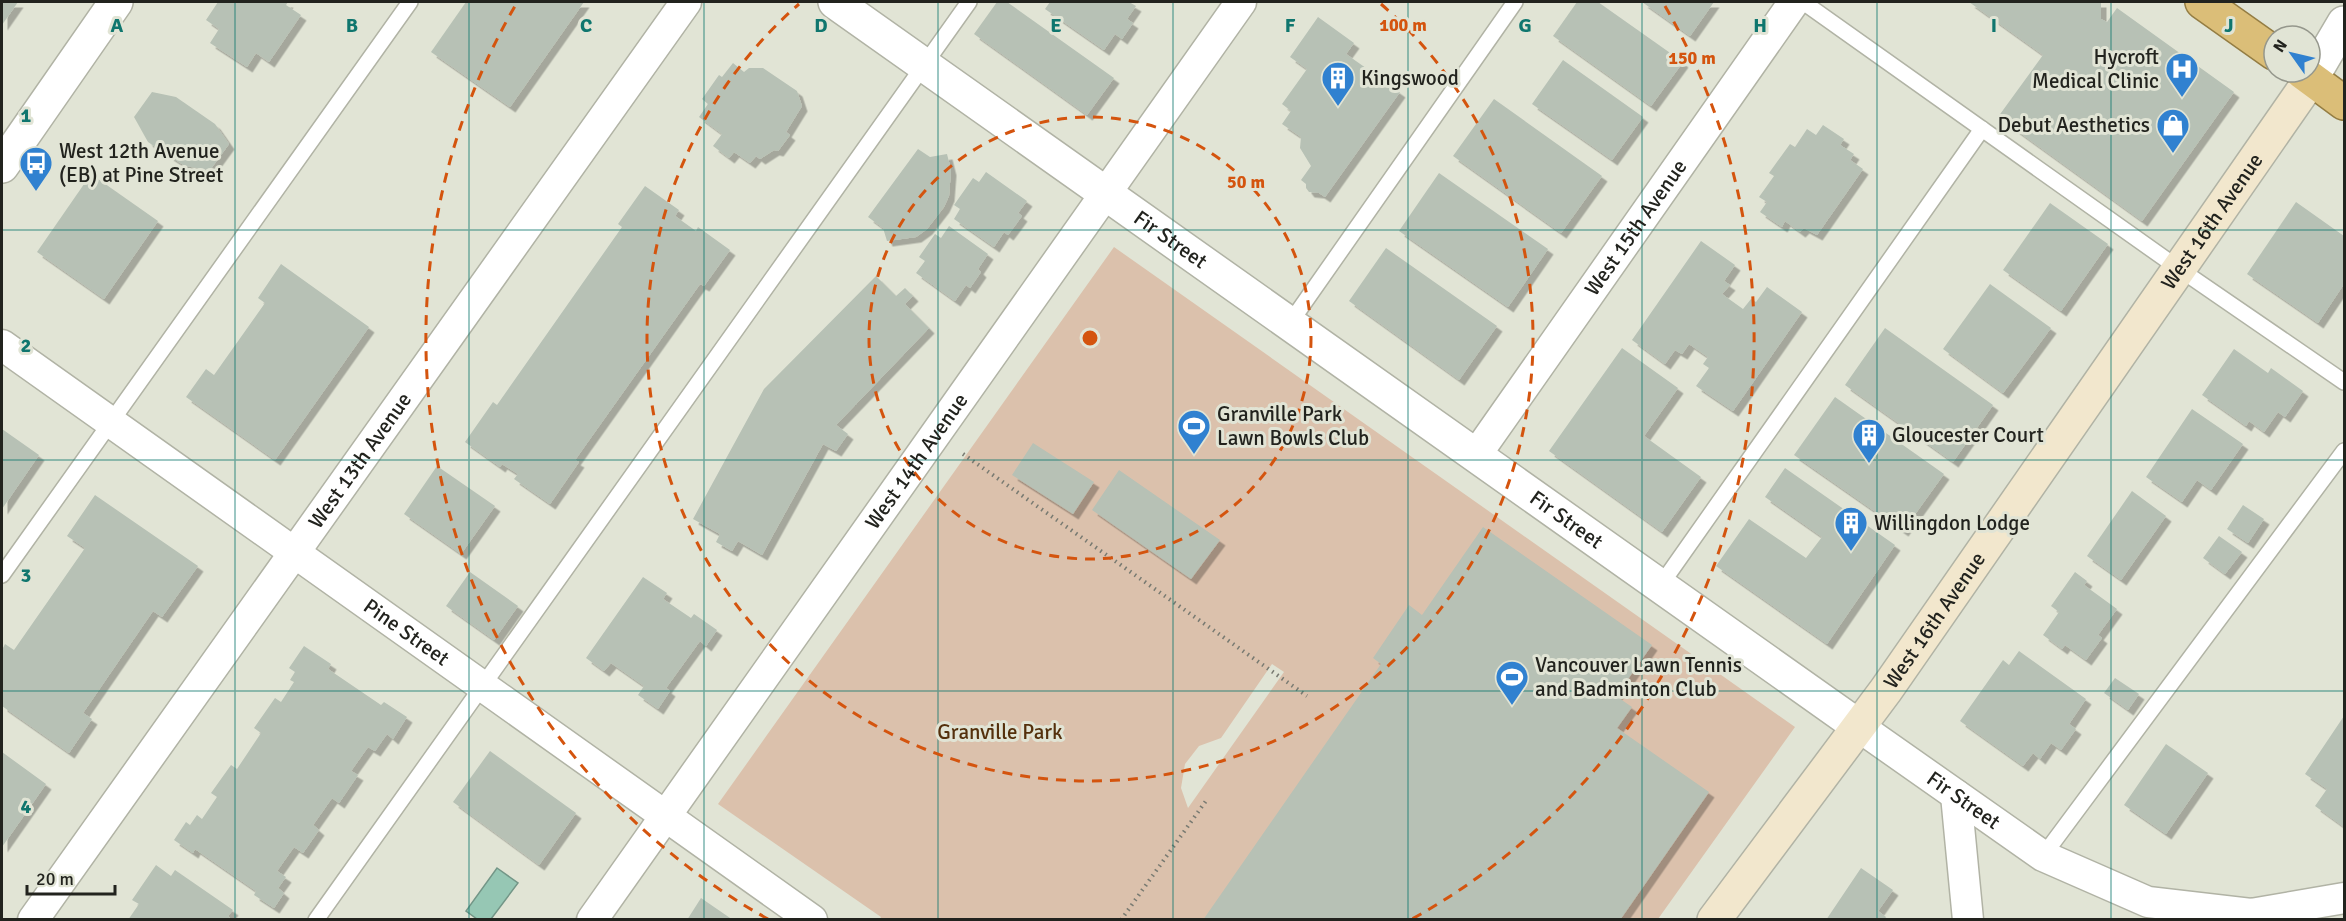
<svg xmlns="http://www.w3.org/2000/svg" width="2346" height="921" font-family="Signika,sans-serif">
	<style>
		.green { fill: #dbc1ac; fill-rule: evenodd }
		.water { fill: #96c7b4; stroke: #739687; stroke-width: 1.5 }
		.building { fill: #b7c1b5; filter: url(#shadow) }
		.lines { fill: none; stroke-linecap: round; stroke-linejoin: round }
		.service-casing { stroke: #b1b3a5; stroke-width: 18 }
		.minor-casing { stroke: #b1b3a5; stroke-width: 33 }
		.tertiary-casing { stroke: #b1b3a5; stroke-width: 36 }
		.secondary-casing { stroke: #b1b3a5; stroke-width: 36 }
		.trunk-casing { stroke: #947d43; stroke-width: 36 }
		.path { stroke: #787a71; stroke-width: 4; stroke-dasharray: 1.5 4.5; stroke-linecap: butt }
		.service { stroke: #fff; stroke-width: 15 }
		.minor { stroke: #fff; stroke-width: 30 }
		.tertiary { stroke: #fff; stroke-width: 33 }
		.secondary { stroke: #f2e7cd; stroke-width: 33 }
		.trunk { stroke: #dbbe78; stroke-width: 33 }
		.grid { fill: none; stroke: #0f766e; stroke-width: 1.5; stroke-opacity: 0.55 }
		.ring { fill: none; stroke: #d4540e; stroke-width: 3; stroke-dasharray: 10 8 }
		.labels { text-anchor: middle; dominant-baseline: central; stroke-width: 6; stroke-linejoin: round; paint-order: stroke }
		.poi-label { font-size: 21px; fill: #22231e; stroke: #e1e4d5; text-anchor: start }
		.street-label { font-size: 21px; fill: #22231e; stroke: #e1e4d5 }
		.park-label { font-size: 21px; fill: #54300c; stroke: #e1e4d5 }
		.grid-label { font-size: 20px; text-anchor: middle; font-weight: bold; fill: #0f766e; stroke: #e1e4d5; stroke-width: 6; stroke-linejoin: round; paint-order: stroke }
		.centre { fill: #d4540e; stroke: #e1e4d5; stroke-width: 3 }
		.ring-label { font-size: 18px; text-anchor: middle; font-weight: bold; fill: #d4540e; stroke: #e1e4d5; stroke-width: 6; stroke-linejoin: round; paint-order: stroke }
	</style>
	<defs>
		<filter id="shadow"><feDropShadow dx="5.5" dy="5.5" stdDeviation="0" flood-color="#0004"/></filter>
	</defs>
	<rect width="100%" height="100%" fill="#e1e4d5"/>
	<!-- green -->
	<path class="green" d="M1114 247 1795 727 1658 919H880L881 917 718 804ZM1272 664 1284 672 1188 808 1181 788 1185 764 1199 746 1221 738Z"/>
	<!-- water -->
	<polygon class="water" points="497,868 518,883 491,919 477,919 466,911"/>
	<!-- building -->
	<g class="building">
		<polygon points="2,2 18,2 2,25"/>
		<polygon points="218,2 288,2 286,5 301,15 269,62 256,53 247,67 210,43 219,29 206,20"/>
		<polygon points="466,2 584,2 510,107 431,52"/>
		<polygon points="997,2 1007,2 1114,78 1087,115 974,34"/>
		<polygon points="1050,2 1129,2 1136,6 1127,19 1133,23 1122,39 1115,34 1104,50 1045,9"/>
		<polygon points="1577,2 1598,2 1683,62 1651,106 1553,36"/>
		<polygon points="1642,2 1714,2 1690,36"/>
		<polygon points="1969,2 2101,2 2101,19 2107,22 2117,8 2234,92 2142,221 1998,117 2043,55"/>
		<polygon points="1318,17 1354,43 1346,54 1400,92 1325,197 1319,193 1309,192 1306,188 1306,184 1301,180 1311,166 1300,148 1301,137 1282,124 1291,111 1282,104 1307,69 1290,57"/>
		<polygon points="1563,60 1643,117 1612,160 1532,104"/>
		<polygon points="733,63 744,72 749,68 763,68 797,91 802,106 786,132 790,135 778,151 774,150 760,159 756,156 750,163 734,152 729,158 713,146 722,134 699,117 708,104 702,99 719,75 722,77"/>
		<polygon points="152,92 176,97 215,124 229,144 210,170 185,166 148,142 134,117"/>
		<polygon points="1494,99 1602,176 1561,233 1453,156"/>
		<polygon points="1823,125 1844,139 1840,145 1854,154 1850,160 1863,169 1817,235 1804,228 1800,232 1785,221 1782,227 1760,212 1767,202 1759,197 1774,176 1769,173 1790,144 1795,147 1807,129 1816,135"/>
		<polygon points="918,149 930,157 947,154 951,170 949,196 944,207 927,229 916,237 887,241 883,228 868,217"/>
		<polygon points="986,172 1027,201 1018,213 1022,216 1008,235 1004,232 994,247 954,219 960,209 954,205 973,178 979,182"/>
		<polygon points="1439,173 1548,249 1508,307 1399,231"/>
		<polygon points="91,174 158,221 104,299 37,252"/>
		<polygon points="645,186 679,210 675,216 696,231 698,227 730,250 704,286 700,284 575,460 579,462 550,504 514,479 518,474 502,464 500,467 465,442 493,402 497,405 622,227 618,224"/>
		<polygon points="2296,202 2344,236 2344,284 2318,323 2247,274"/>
		<polygon points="2050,203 2108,244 2061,311 2003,270"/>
		<polygon points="949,226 988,254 978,269 981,272 970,288 966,285 955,301 916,273 925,261 919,257 935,234 941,238"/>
		<polygon points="1701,241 1735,265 1724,281 1730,285 1722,294 1743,309 1751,299 1756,302 1767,287 1802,312 1733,411 1696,386 1709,368 1703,364 1708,357 1689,344 1682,354 1675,350 1665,364 1632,340"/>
		<polygon points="1386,248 1497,326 1459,380 1349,301"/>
		<polygon points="281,264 369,327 275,460 186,397 206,369 214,375 265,303 258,298"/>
		<polygon points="876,276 896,296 905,288 913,296 905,304 929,328 836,425 848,434 836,451 823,444 762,555 738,541 732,551 716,542 720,534 693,519 764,389"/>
		<polygon points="1990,284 2051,328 2003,393 1943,349"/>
		<polygon points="1885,328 1993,405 1953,462 1845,385"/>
		<polygon points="1622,348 1678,388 1644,436 1701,477 1662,532 1549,451"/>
		<polygon points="2234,349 2268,373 2271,368 2303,391 2285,417 2278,412 2264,432 2249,421 2246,426 2202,395"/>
		<polygon points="1835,397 1944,474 1903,531 1794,455"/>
		<polygon points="2192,409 2243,444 2211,490 2197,480 2182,502 2146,477"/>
		<polygon points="2,429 39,455 2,509"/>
		<polygon points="1033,443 1094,482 1073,514 1012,475"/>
		<polygon points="437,466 495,506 461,554 404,514"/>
		<polygon points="1785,468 1895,545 1827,644 1716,566 1749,519 1806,558 1822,537 1765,497"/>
		<polygon points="1119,470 1220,540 1191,579 1092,510"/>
		<polygon points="2132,491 2166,516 2121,580 2087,556"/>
		<polygon points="95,495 198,566 162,617 153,611 83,713 92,719 69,753 2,706 2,650 5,644 14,650 85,548 67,536"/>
		<polygon points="2243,505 2264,519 2248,543 2227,529"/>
		<polygon points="1483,527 1652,645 1616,696 1632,707 1617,728 1709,792 1620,920 1203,920 1381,664 1373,658 1409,605 1422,615"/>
		<polygon points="2219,536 2242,552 2225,574 2203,558"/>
		<polygon points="470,572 518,606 494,640 446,606"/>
		<polygon points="2075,572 2087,581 2084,585 2117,609 2098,635 2102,638 2086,660 2065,645 2062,649 2043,635 2059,612 2051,606"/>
		<polygon points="643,577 667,593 663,599 691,618 694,614 717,630 706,646 700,641 666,688 670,691 658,709 638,695 644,686 611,663 604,671 586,658"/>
		<polygon points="304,646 331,664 328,669 381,705 384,702 407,717 393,739 387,734 375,751 368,747 351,771 358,775 339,803 332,798 313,825 319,830 303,853 294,847 277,871 286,877 278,888 284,893 274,908 254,895 256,891 195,849 193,853 174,840 186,822 190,825 197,815 202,819 217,797 211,793 231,765 237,769 261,733 254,728 275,698 281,702 294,682 290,680 295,672 289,668"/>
		<polygon points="2019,651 2086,699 2069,724 2076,729 2061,750 2051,743 2040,759 2033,753 2023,766 1960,721 2003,660 2009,665"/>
		<polygon points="2115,678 2139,694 2128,710 2104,693"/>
		<polygon points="2344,716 2344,827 2315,806 2327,789 2305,774"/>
		<polygon points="2166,744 2208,773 2166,834 2124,805"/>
		<polygon points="490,751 576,813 539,865 453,802"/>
		<polygon points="2,752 46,784 2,847"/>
		<polygon points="156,865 171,876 175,870 233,910 228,916 232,920 128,920 139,904 132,900"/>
		<polygon points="1861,868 1893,890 1878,911 1886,917 1884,920 1826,920"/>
		<polygon points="701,898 733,920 687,920"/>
	</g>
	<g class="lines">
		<defs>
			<g id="service">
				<polyline points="1803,2 2178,268 2344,382"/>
				<polyline points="1290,323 1515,2"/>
				<polyline points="2,575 410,2"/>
				<polyline points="1660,586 1982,129"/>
				<polyline points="2043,856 2344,451"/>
				<polyline points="316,920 969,2"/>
			</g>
			<g id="minor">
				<path id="s1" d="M2 345 812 920"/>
				<path id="s2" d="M1476 455 1794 2"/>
				<path id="s3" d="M1858 726 2043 856 2148 902 2251 914 2344 898"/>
				<polyline points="1956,795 1968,920"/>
				<path id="s4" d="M33 920 686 2"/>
				<path id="s5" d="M592 920 1241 2"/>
			</g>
			<g id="tertiary">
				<path id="s6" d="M835 2 1858 726"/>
				<polyline points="2311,79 2344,23"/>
				<polyline points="2,166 116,2"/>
			</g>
			<g id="secondary">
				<path id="s7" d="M1714 920 1886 690 2311 79"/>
			</g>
			<g id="trunk">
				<polyline points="2202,2 2274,53"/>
				<polyline points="2302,72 2344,103"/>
			</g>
		</defs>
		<!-- service casing -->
		<use href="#service" class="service-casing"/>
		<!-- minor casing -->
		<use href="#minor" class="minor-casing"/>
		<!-- tertiary casing -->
		<use href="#tertiary" class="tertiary-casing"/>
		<!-- secondary casing -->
		<use href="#secondary" class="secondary-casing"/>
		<!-- trunk casing -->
		<use href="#trunk" class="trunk-casing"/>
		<!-- path -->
		<g class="path">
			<polyline points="963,454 1307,696"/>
			<polyline points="1121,920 1208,798"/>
		</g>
		<!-- service -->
		<use href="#service" class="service"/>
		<!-- minor -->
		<use href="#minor" class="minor"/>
		<!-- tertiary -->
		<use href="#tertiary" class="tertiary"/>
		<!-- secondary -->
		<use href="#secondary" class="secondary"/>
		<!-- trunk -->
		<use href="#trunk" class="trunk"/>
	</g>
	<!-- grid -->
	<path class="grid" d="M235 2V920M469 2V920M704 2V920M938 2V920M1173 2V920M1408 2V920M1642 2V920M1877 2V920M2111 2V920M2 230H2344M2 460H2344M2 691H2344"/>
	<!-- distance rings -->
	<g class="ring">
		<circle cx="1090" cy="338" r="221"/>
		<path d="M1381 4A443 443 0 1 1 799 4"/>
		<path d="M768 919A664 664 0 0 1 515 6M1665 6A664 664 0 0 1 1412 919"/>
	</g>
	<!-- icons -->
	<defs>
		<symbol id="hospital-pin" viewBox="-11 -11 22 30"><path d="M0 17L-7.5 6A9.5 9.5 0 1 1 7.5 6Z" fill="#3081d0" stroke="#e1e4d5"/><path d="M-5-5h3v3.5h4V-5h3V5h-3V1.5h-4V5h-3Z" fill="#fff"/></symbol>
		<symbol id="building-pin" viewBox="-11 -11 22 30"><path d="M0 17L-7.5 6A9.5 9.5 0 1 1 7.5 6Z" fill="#3081d0" stroke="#e1e4d5"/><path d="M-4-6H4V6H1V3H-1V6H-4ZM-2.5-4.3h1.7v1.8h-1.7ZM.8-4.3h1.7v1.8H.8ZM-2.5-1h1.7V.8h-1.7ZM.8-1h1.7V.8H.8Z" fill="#fff"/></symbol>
		<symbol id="shop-pin" viewBox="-11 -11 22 30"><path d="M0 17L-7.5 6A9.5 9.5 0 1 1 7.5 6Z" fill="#3081d0" stroke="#e1e4d5"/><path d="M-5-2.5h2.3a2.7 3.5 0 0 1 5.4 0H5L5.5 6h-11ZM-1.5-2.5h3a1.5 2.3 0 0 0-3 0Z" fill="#fff"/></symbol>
		<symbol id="bus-pin" viewBox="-11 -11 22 30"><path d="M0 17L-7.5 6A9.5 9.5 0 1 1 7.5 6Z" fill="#3081d0" stroke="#e1e4d5"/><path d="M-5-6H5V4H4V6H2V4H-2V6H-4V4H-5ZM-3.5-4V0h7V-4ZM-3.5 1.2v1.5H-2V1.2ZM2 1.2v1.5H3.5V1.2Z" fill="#fff"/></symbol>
		<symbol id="stadium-pin" viewBox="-11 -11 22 30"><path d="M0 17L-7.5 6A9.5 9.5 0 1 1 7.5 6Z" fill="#3081d0" stroke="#e1e4d5"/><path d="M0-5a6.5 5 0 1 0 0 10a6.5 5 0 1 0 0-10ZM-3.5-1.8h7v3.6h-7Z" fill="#fff"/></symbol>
	</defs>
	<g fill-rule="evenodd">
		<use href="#hospital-pin" x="2163" y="50" width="38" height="52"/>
		<use href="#building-pin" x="1319" y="59" width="38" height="52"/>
		<use href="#shop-pin" x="2154" y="106" width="38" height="52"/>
		<use href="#bus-pin" x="17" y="144" width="38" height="52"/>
		<use href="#stadium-pin" x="1175" y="407" width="38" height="52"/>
		<use href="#building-pin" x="1850" y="416" width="38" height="52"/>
		<use href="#building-pin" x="1832" y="504" width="38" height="52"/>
		<use href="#stadium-pin" x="1493" y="658" width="38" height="52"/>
	</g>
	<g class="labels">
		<!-- poi labels -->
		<g class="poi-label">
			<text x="2159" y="57" text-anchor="end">Hycroft<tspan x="2159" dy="24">Medical Clinic</tspan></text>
			<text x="1361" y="78">Kingswood</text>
			<text x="2150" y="125" text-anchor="end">Debut Aesthetics</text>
			<text x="59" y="151">West 12th Avenue<tspan x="59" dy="24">(EB) at Pine Street</tspan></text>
			<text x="1217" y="414">Granville Park<tspan x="1217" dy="24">Lawn Bowls Club</tspan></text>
			<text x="1892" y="435">Gloucester Court</text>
			<text x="1874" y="523">Willingdon Lodge</text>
			<text x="1535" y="665">Vancouver Lawn Tennis<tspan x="1535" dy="24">and Badminton Club</tspan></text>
		</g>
		<!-- street labels -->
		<g class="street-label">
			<text stroke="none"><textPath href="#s7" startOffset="858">West 16th Avenue</textPath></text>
			<text stroke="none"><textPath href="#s2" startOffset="278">West 15th Avenue</textPath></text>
			<text stroke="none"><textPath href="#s6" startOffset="411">Fir Street</textPath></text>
			<text stroke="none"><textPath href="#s4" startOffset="564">West 13th Avenue</textPath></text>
			<text stroke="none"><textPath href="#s5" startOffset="562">West 14th Avenue</textPath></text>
			<text stroke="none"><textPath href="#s6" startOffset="896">Fir Street</textPath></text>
			<text stroke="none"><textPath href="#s7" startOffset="372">West 16th Avenue</textPath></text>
			<text stroke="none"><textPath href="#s1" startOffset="496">Pine Street</textPath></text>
			<text stroke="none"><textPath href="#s3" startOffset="129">Fir Street</textPath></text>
		</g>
		<!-- park labels -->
		<g class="park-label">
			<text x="1000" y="732">Granville Park</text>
		</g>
	</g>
	<g class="grid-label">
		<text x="117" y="32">A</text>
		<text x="352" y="32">B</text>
		<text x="586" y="32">C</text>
		<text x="821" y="32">D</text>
		<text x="1056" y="32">E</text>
		<text x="1290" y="32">F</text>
		<text x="1525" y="32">G</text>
		<text x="1760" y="32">H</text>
		<text x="1994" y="32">I</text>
		<text x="2229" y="32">J</text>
		<text x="26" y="122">1</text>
		<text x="26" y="352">2</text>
		<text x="26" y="582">3</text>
		<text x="26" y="813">4</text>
	</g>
	<circle cx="1090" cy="338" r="9" class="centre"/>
	<g class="ring-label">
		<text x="1403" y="31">100 m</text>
		<text x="1692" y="64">150 m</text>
		<text x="1246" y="188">50 m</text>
	</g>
	<!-- border -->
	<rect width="2346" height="921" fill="none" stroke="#22231e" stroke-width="6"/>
	<!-- north arrow -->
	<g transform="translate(2292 54) rotate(304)"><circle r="28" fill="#e1e4d5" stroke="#95978c" stroke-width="1.5"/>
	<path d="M0-4.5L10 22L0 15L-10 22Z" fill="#3081d0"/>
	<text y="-9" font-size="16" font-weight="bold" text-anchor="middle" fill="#22231e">N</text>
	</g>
	<!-- scale -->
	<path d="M27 885v9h88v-9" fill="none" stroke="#22231e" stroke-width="3"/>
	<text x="36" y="885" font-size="18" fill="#22231e" stroke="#e1e4d5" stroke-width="4.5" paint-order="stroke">20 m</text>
</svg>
